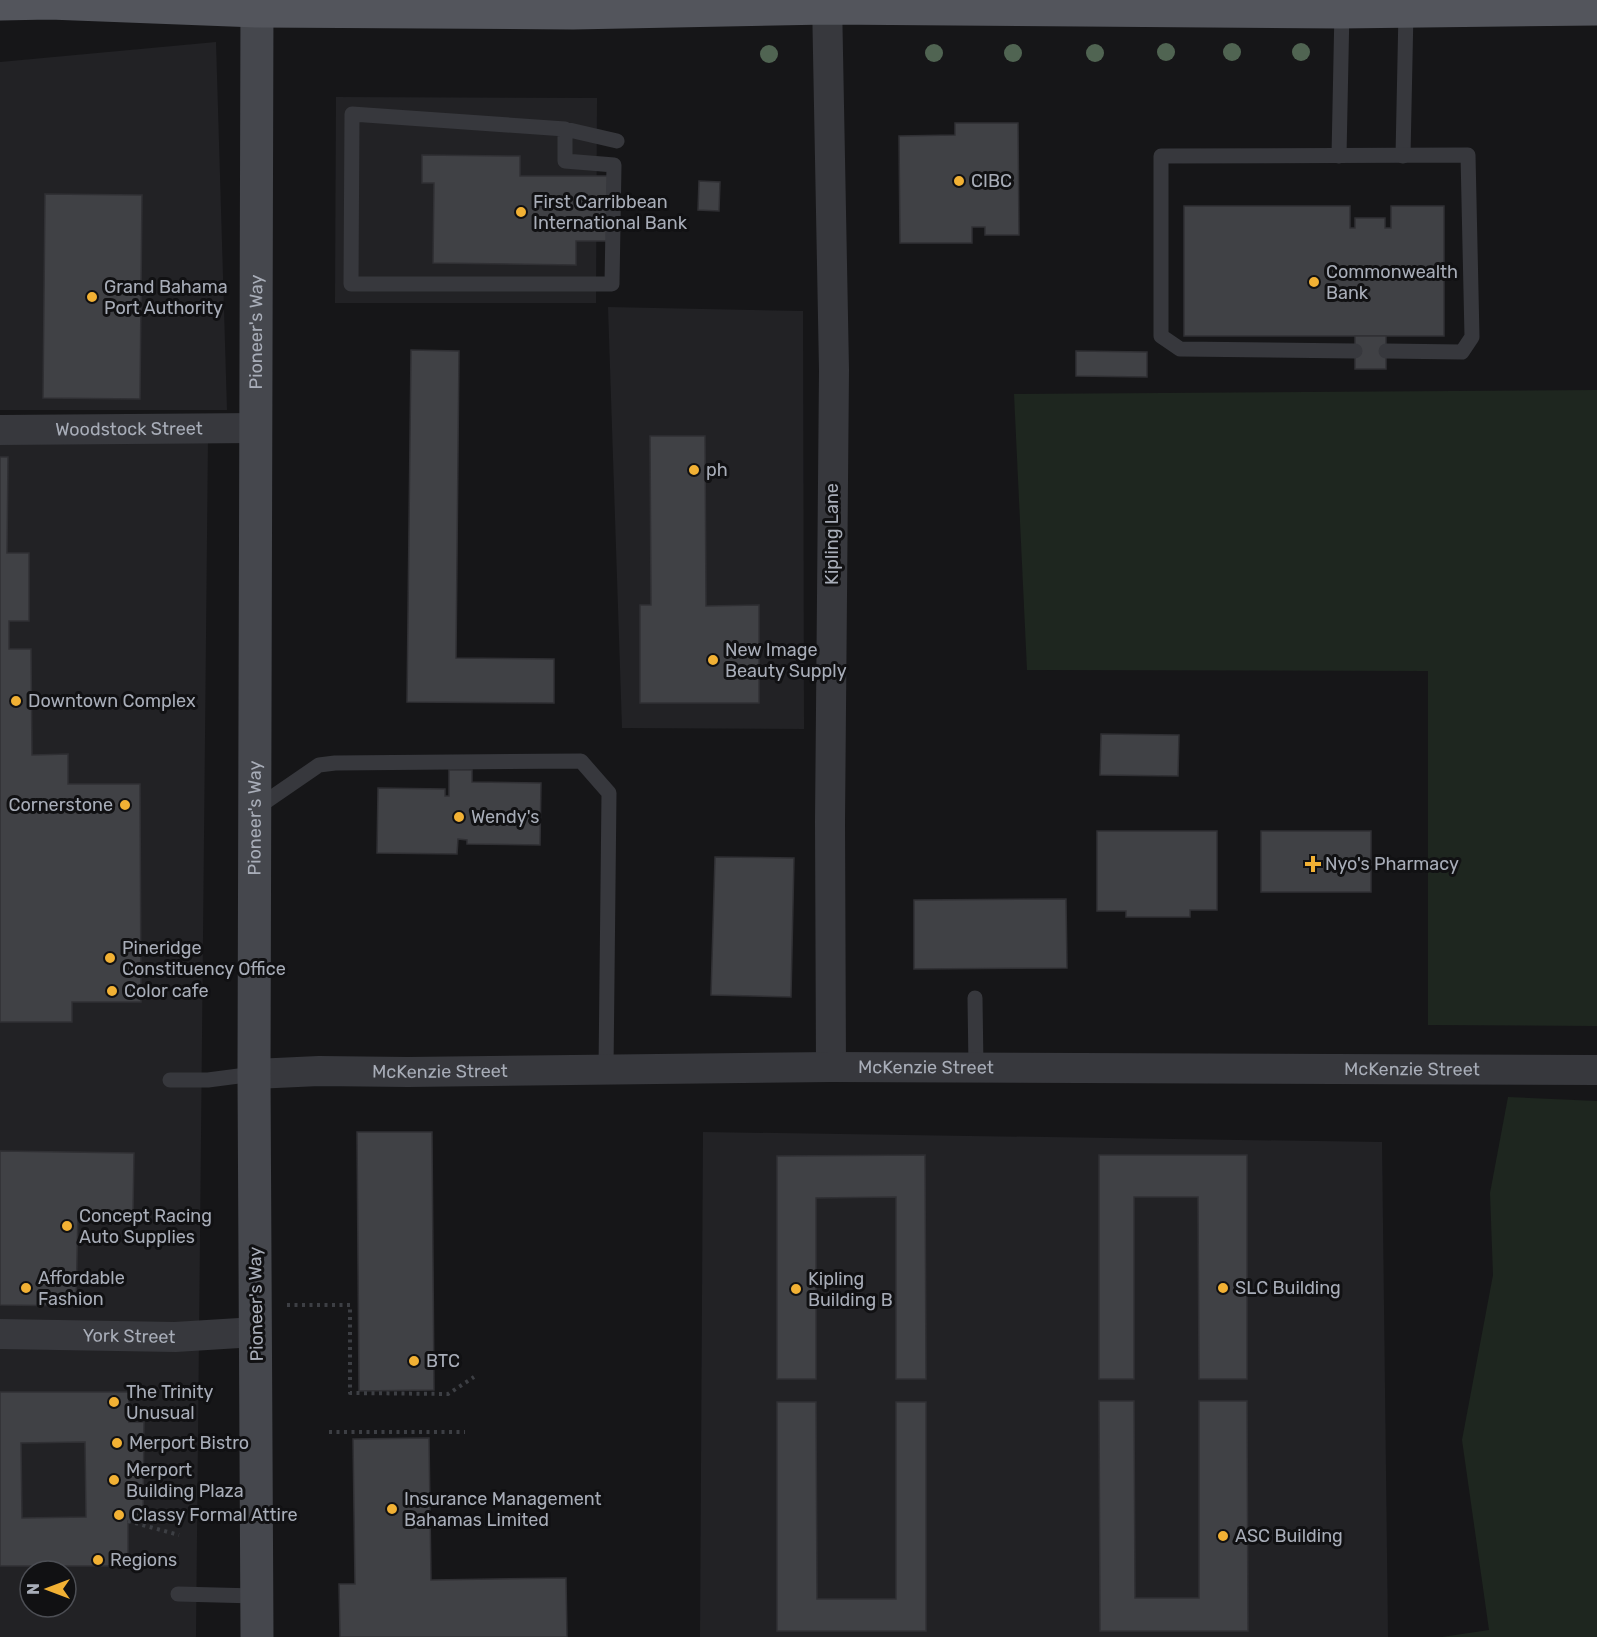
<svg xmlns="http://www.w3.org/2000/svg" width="1597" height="1637" font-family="Rubik,sans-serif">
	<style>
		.built { fill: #222225; fill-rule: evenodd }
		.green { fill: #1e261f }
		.building { fill: #404145; stroke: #303034; stroke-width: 1.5; fill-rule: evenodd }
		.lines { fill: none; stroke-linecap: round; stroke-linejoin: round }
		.path { stroke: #3d3f44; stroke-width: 4; stroke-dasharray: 3 4.5; stroke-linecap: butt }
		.lane { stroke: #37383d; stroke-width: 15 }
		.street { stroke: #37383d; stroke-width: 30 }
		.secondary { stroke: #45474d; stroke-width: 33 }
		.primary { stroke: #53555c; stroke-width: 33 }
		.tree { fill: #506452 }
		.poi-dot { fill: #f2b134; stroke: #111113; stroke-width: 2 }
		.labels { text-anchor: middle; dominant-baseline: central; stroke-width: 6; stroke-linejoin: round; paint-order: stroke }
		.poi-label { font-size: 18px; fill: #a8adb8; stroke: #111113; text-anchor: start }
		.street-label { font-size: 18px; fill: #a8adb8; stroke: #111113 }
	</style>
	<rect width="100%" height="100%" fill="#161618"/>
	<!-- built -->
	<g class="built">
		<polygon points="216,42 227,410 0,410 0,62"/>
		<polygon points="336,97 597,98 596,303 335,303"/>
		<polygon points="608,307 803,311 804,729 622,728"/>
		<path d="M208 438 196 1637H0V441ZM30 1571H66V1607H30Z"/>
		<polygon points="703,1132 1382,1142 1388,1637 700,1637"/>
	</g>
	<!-- green -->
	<g class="green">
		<polygon points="1597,390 1597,1026 1428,1025 1428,671 1027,670 1014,394"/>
		<polygon points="1508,1097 1597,1101 1597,1637 1442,1637 1489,1630 1462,1440 1493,1275 1490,1193"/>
	</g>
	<!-- building -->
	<g class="building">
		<polygon points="955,123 1018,123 1019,235 985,235 985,227 972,227 972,243 900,243 899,136 955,135"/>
		<polygon points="422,155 520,156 520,176 608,176 607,241 576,241 576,265 433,263 434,183 422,183"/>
		<polygon points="699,181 720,182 719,211 698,210"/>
		<polygon points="45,194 142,195 140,399 43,398"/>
		<polygon points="1184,206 1350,206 1350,228 1355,228 1355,218 1385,218 1385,228 1391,228 1391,206 1444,206 1444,336 1184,336"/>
		<rect x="1355" y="336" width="31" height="33"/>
		<polygon points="411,350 459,351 456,658 554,659 554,703 407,702"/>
		<polygon points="1076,351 1147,352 1147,377 1076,376"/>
		<polygon points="650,436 705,436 706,606 759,605 759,703 640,703 640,605 651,605"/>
		<polygon points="0,457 8,457 7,553 29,553 29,621 9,621 9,649 31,649 32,755 68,754 68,784 140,784 141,1002 72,1002 72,1022 0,1022"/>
		<polygon points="1101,734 1179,735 1178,776 1100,775"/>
		<polygon points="449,770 472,770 472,782 541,783 540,845 467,844 467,840 458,839 457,854 377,853 378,788 445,789 445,796 449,796"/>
		<polygon points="1097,831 1217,831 1217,910 1190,910 1190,917 1126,917 1126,911 1097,911"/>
		<rect x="1261" y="831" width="110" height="61"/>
		<polygon points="715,857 794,858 791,997 711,995"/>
		<polygon points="1066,899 1067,968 914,969 914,900"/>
		<polygon points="357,1132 432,1132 434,1390 359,1391"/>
		<polygon points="0,1151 134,1153 133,1212 78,1211 76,1306 0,1305"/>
		<polygon points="925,1155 926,1379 896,1379 896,1197 816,1198 816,1379 777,1379 777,1156"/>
		<polygon points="1099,1155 1247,1155 1247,1379 1199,1379 1198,1197 1134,1197 1134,1379 1099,1379"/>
		<path d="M0 1392H129V1422H144L143 1521H128V1566H0ZM85 1442 86 1517 22 1518 21 1443Z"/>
		<polygon points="1099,1401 1134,1401 1135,1598 1199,1598 1199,1401 1247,1401 1248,1631 1100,1631"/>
		<polygon points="777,1402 816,1402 817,1599 896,1599 896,1402 926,1402 926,1631 777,1631"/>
		<polygon points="429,1438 431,1580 566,1578 567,1637 340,1637 339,1584 355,1584 353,1439"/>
	</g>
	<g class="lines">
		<!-- path -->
		<g class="path">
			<polyline points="287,1305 350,1305 350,1393 448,1394 474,1377"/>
			<polyline points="329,1432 465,1432"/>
			<polyline points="128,1521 179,1535"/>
		</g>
		<!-- lane -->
		<g class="lane">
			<polyline points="565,129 565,161 614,165 612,284 351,284 352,114 565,129 617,141"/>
			<polyline points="1339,156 1342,9"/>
			<polyline points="1403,156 1406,11 1404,8"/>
			<polyline points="1355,351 1180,349 1161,336 1161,156 1468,155 1472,337 1462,352 1386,351"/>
			<polyline points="255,809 319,765 335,763 581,761 609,793 606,1070"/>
			<polyline points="975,998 976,1067"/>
			<polyline points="170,1080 208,1080 254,1074"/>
			<polyline points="178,1594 257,1596"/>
		</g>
		<!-- street -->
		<g class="street">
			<polyline points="827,0 834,370 830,822 831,1067"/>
			<path id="s1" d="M0 430 257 428"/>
			<path id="s2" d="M254 1074 319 1071 408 1072 831 1067 1597 1070"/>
			<path id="s3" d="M0 1334 175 1337 256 1332"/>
		</g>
		<!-- secondary -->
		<path class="secondary" id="s4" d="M257 1637 254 1074 257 0"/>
		<!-- primary -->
		<polyline class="primary" points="0,4 50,3 257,11 573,13 827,8 1340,12 1597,9"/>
	</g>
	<!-- trees -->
	<g class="tree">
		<circle cx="1166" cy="52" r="9"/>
		<circle cx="1232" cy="52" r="9"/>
		<circle cx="1301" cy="52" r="9"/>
		<circle cx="934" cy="53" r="9"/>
		<circle cx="1013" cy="53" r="9"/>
		<circle cx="1095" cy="53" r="9"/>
		<circle cx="769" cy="54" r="9"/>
	</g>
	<!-- markers -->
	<g class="poi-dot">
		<circle cx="959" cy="181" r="6"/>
		<circle cx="521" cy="212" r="6"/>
		<circle cx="1314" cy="282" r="6"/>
		<circle cx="92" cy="297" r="6"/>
		<circle cx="694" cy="470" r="6"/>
		<circle cx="713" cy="660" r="6"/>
		<circle cx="16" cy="701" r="6"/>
		<circle cx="125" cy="805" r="6"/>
		<circle cx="459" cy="817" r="6"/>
		<path d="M1310 855h6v6h6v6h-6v6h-6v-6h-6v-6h6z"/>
		<circle cx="110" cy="958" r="6"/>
		<circle cx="112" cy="991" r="6"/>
		<circle cx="67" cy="1226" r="6"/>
		<circle cx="26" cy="1288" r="6"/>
		<circle cx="1223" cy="1288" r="6"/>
		<circle cx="796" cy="1289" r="6"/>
		<circle cx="414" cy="1361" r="6"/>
		<circle cx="114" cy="1402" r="6"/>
		<circle cx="117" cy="1443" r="6"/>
		<circle cx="114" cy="1480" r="6"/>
		<circle cx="392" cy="1509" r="6"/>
		<circle cx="119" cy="1515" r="6"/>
		<circle cx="1223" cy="1536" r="6"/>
		<circle cx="98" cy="1560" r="6"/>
	</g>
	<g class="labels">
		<!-- poi labels -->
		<g class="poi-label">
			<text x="971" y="181">CIBC</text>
			<text x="533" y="202">First Carribbean<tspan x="533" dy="21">International Bank</tspan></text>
			<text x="1326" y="272">Commonwealth<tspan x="1326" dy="21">Bank</tspan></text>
			<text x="104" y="287">Grand Bahama<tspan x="104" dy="21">Port Authority</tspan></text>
			<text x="706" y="470">ph</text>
			<text x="725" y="650">New Image<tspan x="725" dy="21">Beauty Supply</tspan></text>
			<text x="28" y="701">Downtown Complex</text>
			<text x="113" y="805" text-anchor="end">Cornerstone</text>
			<text x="471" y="817">Wendy's</text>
			<text x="1325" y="864">Nyo's Pharmacy</text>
			<text x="122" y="948">Pineridge<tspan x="122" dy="21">Constituency Office</tspan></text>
			<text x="124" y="991">Color cafe</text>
			<text x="79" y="1216">Concept Racing<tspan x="79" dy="21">Auto Supplies</tspan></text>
			<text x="38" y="1278">Affordable<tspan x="38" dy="21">Fashion</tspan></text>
			<text x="808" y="1279">Kipling<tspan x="808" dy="21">Building B</tspan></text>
			<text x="1235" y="1288">SLC Building</text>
			<text x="426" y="1361">BTC</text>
			<text x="126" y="1392">The Trinity<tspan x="126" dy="21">Unusual</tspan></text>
			<text x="129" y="1443">Merport Bistro</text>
			<text x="126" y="1470">Merport<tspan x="126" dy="21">Building Plaza</tspan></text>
			<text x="404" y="1499">Insurance Management<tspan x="404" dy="21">Bahamas Limited</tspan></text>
			<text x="131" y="1515">Classy Formal Attire</text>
			<text x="1235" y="1536">ASC Building</text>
			<text x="110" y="1560">Regions</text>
		</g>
		<!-- street labels -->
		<g class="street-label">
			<text stroke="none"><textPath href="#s4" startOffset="1305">Pioneer's Way</textPath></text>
			<text stroke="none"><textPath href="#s1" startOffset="129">Woodstock Street</textPath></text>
			<text transform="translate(832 534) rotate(-90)">Kipling Lane</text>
			<text stroke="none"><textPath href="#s4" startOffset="819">Pioneer's Way</textPath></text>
			<text stroke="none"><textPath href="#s2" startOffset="672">McKenzie Street</textPath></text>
			<text stroke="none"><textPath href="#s2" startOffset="1158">McKenzie Street</textPath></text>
			<text stroke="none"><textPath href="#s2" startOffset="186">McKenzie Street</textPath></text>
			<text transform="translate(256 1304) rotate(-91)">Pioneer's Way</text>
			<text stroke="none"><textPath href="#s3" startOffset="129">York Street</textPath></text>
		</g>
	</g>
	<!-- north arrow -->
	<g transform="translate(48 1589) rotate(270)"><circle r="28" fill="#111113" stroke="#4d4f55" stroke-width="1.5"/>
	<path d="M0-4.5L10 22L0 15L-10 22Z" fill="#f2b134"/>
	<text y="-9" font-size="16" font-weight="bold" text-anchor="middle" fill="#a8adb8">N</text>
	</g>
</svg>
